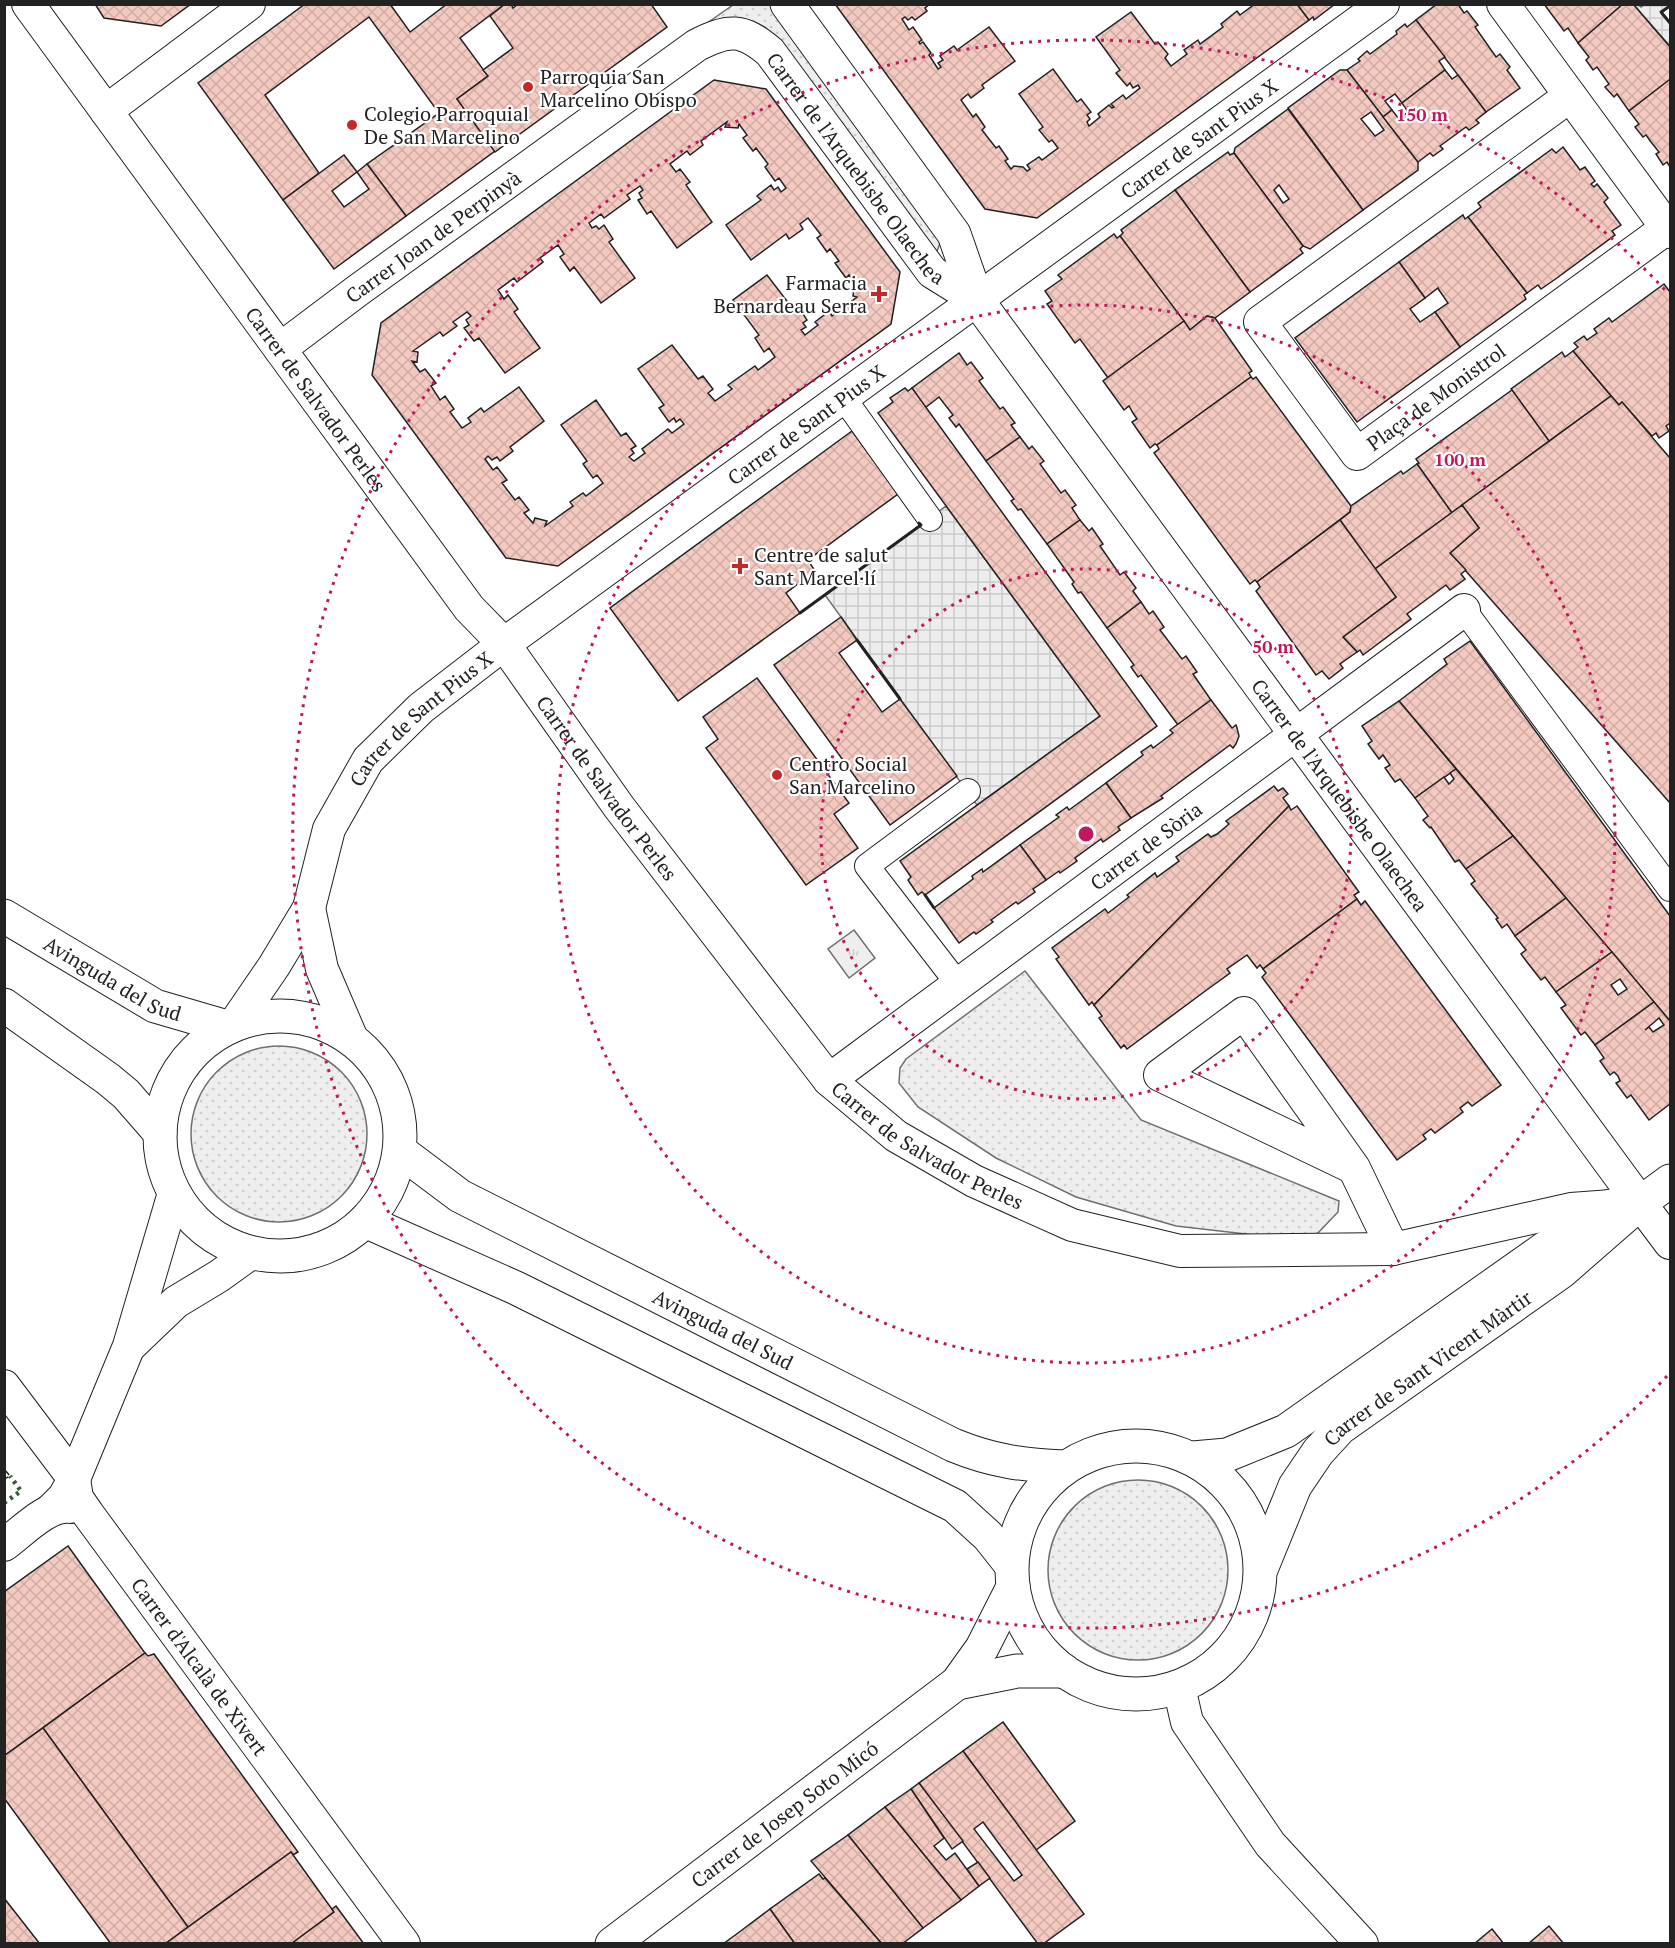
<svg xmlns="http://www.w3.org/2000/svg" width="1675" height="1948" font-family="'PT Serif',serif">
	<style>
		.grass { fill: url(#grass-dots); stroke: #6f6f6f; stroke-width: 1.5 }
		.park { fill: url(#park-tufts); stroke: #6f6f6f; stroke-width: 1.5 }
		.plaza { fill: url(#plaza-grid); stroke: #6f6f6f; stroke-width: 1.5 }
		.building { fill: url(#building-cross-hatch); stroke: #222; stroke-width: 1.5; fill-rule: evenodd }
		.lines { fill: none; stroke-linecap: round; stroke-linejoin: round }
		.pedestrian-casing { stroke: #222; stroke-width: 26 }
		.minor-casing { stroke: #222; stroke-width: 34 }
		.tertiary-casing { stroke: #222; stroke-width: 35 }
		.secondary-casing { stroke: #222; stroke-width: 35 }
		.primary-casing { stroke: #222; stroke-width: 35 }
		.pedestrian { stroke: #fff; stroke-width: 24 }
		.minor { stroke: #fff; stroke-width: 32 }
		.tertiary { stroke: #fff; stroke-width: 33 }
		.secondary { stroke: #fff; stroke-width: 33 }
		.primary { stroke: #fff; stroke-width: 33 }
		.hedge { stroke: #2f5e38; stroke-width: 4.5; stroke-dasharray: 3 4.5; stroke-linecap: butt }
		.fence { stroke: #222; stroke-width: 1.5; stroke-dasharray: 8 3; stroke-linecap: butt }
		.wall { stroke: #222; stroke-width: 3 }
		.ring { fill: none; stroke: #c2185b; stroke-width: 3; stroke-dasharray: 3 6 }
		.poi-dot { fill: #c62828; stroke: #fff; stroke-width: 2 }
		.labels { text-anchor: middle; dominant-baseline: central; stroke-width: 4.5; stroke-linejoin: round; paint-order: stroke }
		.poi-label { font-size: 20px; fill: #222; stroke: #fff; text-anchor: start }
		.street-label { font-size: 20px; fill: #222; stroke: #fff }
		.centre { fill: #c2185b; stroke: #fff; stroke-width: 3 }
		.ring-label { font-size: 18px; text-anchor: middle; font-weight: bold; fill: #c2185b; stroke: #fff; stroke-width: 4.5; stroke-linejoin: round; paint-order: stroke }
	</style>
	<defs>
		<pattern id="grass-dots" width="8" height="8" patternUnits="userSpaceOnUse" patternTransform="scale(1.5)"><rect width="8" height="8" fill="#eee"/><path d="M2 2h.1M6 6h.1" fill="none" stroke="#ccc" stroke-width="1.8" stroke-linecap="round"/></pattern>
		<pattern id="park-tufts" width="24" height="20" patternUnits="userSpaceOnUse" patternTransform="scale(1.5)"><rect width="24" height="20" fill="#eee"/><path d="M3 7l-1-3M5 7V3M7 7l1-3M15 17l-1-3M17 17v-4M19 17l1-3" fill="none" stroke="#ccc"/></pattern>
		<pattern id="plaza-grid" width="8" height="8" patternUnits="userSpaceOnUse" patternTransform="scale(1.5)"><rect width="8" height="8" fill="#ededed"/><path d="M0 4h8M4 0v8" fill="none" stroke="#cbcbcb"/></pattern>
		<pattern id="building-cross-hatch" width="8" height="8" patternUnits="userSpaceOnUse" patternTransform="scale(1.5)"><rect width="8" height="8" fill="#f3c9c0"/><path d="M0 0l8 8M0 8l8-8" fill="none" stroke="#d0aca5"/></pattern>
	</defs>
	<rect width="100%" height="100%" fill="#fff"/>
	<!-- grass -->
	<g class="grass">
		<path d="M733 5H775L944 234 934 258 766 28C741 13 727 16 700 28Z"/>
		<polygon points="1025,971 1141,1120 1339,1201 1338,1212 1317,1234 1280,1238 1176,1226 1076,1197 996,1158 918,1107 899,1083 900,1068 906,1059"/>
		<circle cx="279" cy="1134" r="88"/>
		<circle cx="1138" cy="1570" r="90"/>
	</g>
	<!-- park -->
	<polygon class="park" points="854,930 875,958 849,978 828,949"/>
	<!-- plaza -->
	<g class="plaza">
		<polygon points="1634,5 1639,5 1641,7 1644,5 1670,5 1662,13 1670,23 1670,46"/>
		<polygon points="946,506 1100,716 977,805 825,595"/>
	</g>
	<!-- building -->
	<g class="building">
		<polygon points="95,4 191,4 161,26 104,18"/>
		<polygon points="305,4 390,4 410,32 447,4 505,4 460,38 488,76 457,99 495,151 406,216 367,164 439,113 369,17 265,95 319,173 283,200 198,83"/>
		<polygon points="505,4 511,4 513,8 518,4 651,4 667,27 495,152 457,99 488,76 483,70 513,48 490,16"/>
		<polygon points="835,4 930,4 925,8 927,11 915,20 912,17 908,20 905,17 902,19 909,30 913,27 922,40 919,42 920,44 923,42 931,53 929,55 938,69 941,67 938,63 943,60 940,56 954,46 957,50 989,27 1015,61 982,85 984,88 971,98 968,94 961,100 973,117 976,114 985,127 982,130 996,148 999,146 1008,159 1005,161 1011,169 1014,166 1023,167 1027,171 1030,169 1027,165 1039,157 1042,160 1058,148 1052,140 1049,142 1039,130 1043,127 1019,94 1053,69 1077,102 1081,99 1091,112 1087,115 1090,119 1087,122 1089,126 1100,117 1098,114 1109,105 1112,108 1114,107 1111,104 1123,95 1126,99 1140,88 1138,85 1133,88 1130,83 1127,86 1116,73 1120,70 1096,37 1131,12 1155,44 1158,42 1168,54 1165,58 1171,66 1187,54 1184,50 1198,40 1200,44 1223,27 1221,24 1237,11 1240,15 1252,6 1252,4 1297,4 1309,20 1037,218 985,209"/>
		<polygon points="1297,4 1335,4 1314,20 1313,17 1309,20"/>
		<polygon points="1437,4 1458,4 1464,13 1467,11 1478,25 1475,27 1496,57 1500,54 1510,67 1507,70 1520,88 1486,112 1416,20"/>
		<polygon points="1544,4 1623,4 1578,43 1568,28 1564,31"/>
		<polygon points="1623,4 1633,4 1670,47 1670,80 1629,111 1617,94 1614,97 1605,87 1609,84 1597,67 1593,70 1586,60 1589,57 1578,43"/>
		<polygon points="1416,20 1445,57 1439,61 1445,70 1402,103 1395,94 1385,101 1392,110 1383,117 1347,70 1360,61 1358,59 1367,51 1370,54 1397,34 1396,31 1405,24 1407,27"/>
		<path d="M1340 70H1347L1418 162V170L1363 210 1288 108ZM1371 112 1384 130 1375 136 1361 119Z"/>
		<polygon points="1445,70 1452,79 1458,75 1486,112 1476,120 1479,123 1469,130 1466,127 1440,146 1443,149 1433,156 1430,153 1418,162 1383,117 1392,110 1399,119 1408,112 1402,103"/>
		<path d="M714 80 766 89 900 272 891 324 558 566 506 558 372 375 381 323ZM727 122 725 127 738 128 739 124 747 135 743 138 753 151 756 148 768 164 765 167 775 181 779 178 786 188 781 192 778 187 774 190 771 185 757 196 761 200 726 225 751 260 786 234 789 239 803 229 800 224 808 218 821 235 817 238 827 252 830 249 839 261 835 263 846 278 849 275 858 287 854 286 853 296 857 297 832 316 829 311 815 322 818 325 805 335 801 330 806 327 803 323 807 320 798 306 793 309 767 275 733 300 759 335 755 338 764 352 769 348 775 357 758 370 755 366 728 385 732 389 715 401 708 393 713 389 703 376 698 379 672 345 638 369 664 405 659 408 669 422 674 418 676 422 680 419 684 424 672 433 668 429 642 449 645 453 634 461 629 457 634 453 631 449 636 446 626 433 621 436 596 400 561 425 587 461 583 464 593 478 597 475 603 483 586 496 583 493 570 502 573 506 545 526 547 521 535 518 533 523 524 513 529 510 519 497 515 500 502 483 507 480 497 467 493 470 485 459 488 456 492 460 497 457 500 461 513 451 510 447 544 421 519 387 484 412 481 408 468 418 471 422 462 428 450 412 454 409 445 396 440 400 431 386 436 383 425 369 420 372 412 361 417 362 418 352 413 351 440 332 443 336 457 326 453 322 467 312 471 316 466 320 469 325 464 328 474 341 479 338 505 373 540 348 514 312 518 309 508 295 504 299 498 290 514 278 517 282 543 262 540 258 558 245 564 254 560 257 570 271 574 267 601 303 635 278 609 242 613 239 604 225 599 229 596 226 592 228 589 223 601 214 604 218 630 199 627 195 640 186 643 190 639 193 642 198 638 200 647 214 651 211 677 248 712 222 686 185 690 182 680 169 676 172 670 164 687 151 690 155 703 145 701 141Z"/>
		<polygon points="1669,80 1670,80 1670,167 1667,162 1663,165 1656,154 1659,152 1651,142 1646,135 1643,137 1635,127 1639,124 1629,111"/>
		<path d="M1288 109 1363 210 1310 249 1303 246 1234 153 1235 148ZM1279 185 1289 199 1283 203 1274 190Z"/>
		<polygon points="1563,147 1580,170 1585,167 1595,181 1591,184 1594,187 1597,184 1608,198 1604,202 1621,225 1612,231 1615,235 1557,278 1541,289 1538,285 1527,293 1468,217 1481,207 1478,203 1552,149 1556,153"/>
		<polygon points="1228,152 1230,155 1234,153 1303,246 1300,249 1303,253 1250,292 1175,190"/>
		<path d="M344 155 357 172 367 164 406 216 334 269 283 200ZM357 172 369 189 344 207 332 191Z"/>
		<polygon points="1175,190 1250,292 1215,318 1207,316 1190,330 1120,236 1123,233 1121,230"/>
		<polygon points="1463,215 1465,219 1468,217 1527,293 1524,295 1526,299 1460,347 1435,312 1448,303 1439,290 1438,288 1425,298 1399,262"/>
		<polygon points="1114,234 1117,238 1120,236 1184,321 1108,378 1080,339 1075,343 1047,304 1052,301 1045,291 1062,279 1058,275"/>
		<polygon points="1399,262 1425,298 1410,309 1420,322 1435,312 1460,347 1357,422 1295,338"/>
		<polygon points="1664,284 1670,292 1670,423 1666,426 1669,431 1659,438 1656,433 1652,436 1622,402 1619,405 1573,351 1578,347 1574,343 1584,336 1587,340 1597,333 1594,329 1609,318 1612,322"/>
		<polygon points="1207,316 1215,318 1252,371 1249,373 1251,377 1157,445 1155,444 1150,448 1132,422 1137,419 1133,413 1129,406 1124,410 1103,381 1184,321 1190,330"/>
		<polygon points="1573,351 1611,396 1549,441 1511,389 1562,352 1565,357"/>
		<polygon points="959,353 967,365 971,362 983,378 979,381 1000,409 1003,407 1015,423 1011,425 1020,437 986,461 959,424 956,427 949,418 953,415 939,397 925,408 912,388"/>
		<polygon points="1251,377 1253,379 1256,377 1351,506 1350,512 1257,582 1255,580 1250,584 1154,453 1159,449 1157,445"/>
		<polygon points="905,388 908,391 912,388 1157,726 925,895 922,892 918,895 908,880 911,877 900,861 1100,716 878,413 893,402 890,398"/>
		<polygon points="1512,390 1549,441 1452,513 1417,464 1419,463 1416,459"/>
		<polygon points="1611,396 1619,405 1622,402 1670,458 1670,803 1450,553 1479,528 1462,505"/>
		<polygon points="852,431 898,494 808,560 815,571 786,593 800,613 678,701 610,608"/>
		<polygon points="1020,437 1029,449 1032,446 1044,461 1040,464 1061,493 1065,490 1076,505 1072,508 1080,520 1047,544 1021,509 1018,510 1011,501 1014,499 986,461"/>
		<polygon points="1417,464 1452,513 1375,569 1340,520 1350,512 1351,506 1401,471 1403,474"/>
		<polygon points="1462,505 1479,528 1450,553 1466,570 1461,574 1465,579 1450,590 1446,585 1415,608 1407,614 1411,619 1363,655 1360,650 1357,652 1343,637 1396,597 1375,569"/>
		<polygon points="1080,520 1089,531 1092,528 1103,544 1100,546 1120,575 1124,572 1136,588 1133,591 1141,602 1107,628 1081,592 1078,593 1072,584 1074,582 1047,544"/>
		<polygon points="1340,520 1396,597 1343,637 1357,652 1340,664 1343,668 1329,679 1322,671 1316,675 1256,591 1260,587 1257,582"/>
		<polygon points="1141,602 1149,614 1153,611 1164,627 1160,630 1182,659 1186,656 1197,672 1193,674 1211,700 1178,725 1141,675 1138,677 1131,667 1134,665 1107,628"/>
		<polygon points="841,617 857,640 839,653 882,712 900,699 957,776 890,825 774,665"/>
		<polygon points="1470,641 1670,916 1670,1021 1399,701 1447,664 1444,659"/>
		<polygon points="757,678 849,803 834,814 858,848 806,885 706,748 718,739 703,717"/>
		<polygon points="1211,700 1232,728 1236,725 1237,728 1239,736 1236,744 1233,748 1230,745 1161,796 1163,798 1131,818 1106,783 1143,755 1141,752 1151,745 1153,748 1173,733 1170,730"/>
		<polygon points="1399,701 1456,769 1415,798 1400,779 1395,782 1385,768 1390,765 1383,755 1379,759 1368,744 1372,741 1362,726"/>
		<polygon points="1456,769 1513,836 1466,869 1459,860 1455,862 1431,827 1430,828 1423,820 1428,816 1415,798 1444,777 1449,784 1454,779 1450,773"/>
		<polygon points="1106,783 1131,818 1118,827 1120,830 1103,842 1101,839 1075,858 1077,861 1060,873 1059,871 1046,880 1020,845 1059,817 1056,815 1067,807 1069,810"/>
		<polygon points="1274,786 1278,791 1283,788 1288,794 1283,798 1289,806 1094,1005 1092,1002 1089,1005 1056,959 1059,957 1052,948 1105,909 1108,913 1129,897 1127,895 1155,873 1157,877 1179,861 1176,857 1208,834 1211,837 1217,834 1229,824 1226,821"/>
		<polygon points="1289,806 1291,810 1297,806 1359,892 1354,895 1357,899 1263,969 1260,965 1257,968 1247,955 1227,969 1230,973 1208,989 1127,1049 1124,1045 1121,1048 1099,1018 1102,1016 1094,1005"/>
		<polygon points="1513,836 1566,898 1515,936 1507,924 1502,928 1496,919 1498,918 1471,884 1475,881 1466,869"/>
		<polygon points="1020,845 1046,880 1033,889 1035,892 1018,904 1016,902 991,920 993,922 976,934 974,932 959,943 934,908 973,879 972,876 982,869 983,872"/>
		<polygon points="1566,898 1612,952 1556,992 1545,977 1541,980 1527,962 1521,954 1526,950 1515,936"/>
		<polygon points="1357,899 1361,905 1365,901 1501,1085 1472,1106 1468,1102 1460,1108 1463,1112 1435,1133 1431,1129 1423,1135 1426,1139 1397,1160 1262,977 1266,973 1263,969"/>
		<path d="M1612 952 1654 1002 1595 1045 1585 1032 1581 1035 1561 1008 1566 1005 1556 992ZM1620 979 1627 989 1618 995 1611 985Z"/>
		<path d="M1654 1002 1670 1021V1104L1649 1120 1631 1095 1627 1098 1616 1083 1620 1081 1618 1076 1614 1072 1610 1075 1600 1061 1604 1058 1595 1045ZM1659 1018 1664 1025 1653 1032 1649 1027 1645 1030Z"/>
		<polygon points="68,1546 145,1653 4,1756 4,1592"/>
		<polygon points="145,1653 148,1656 154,1654 298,1852 293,1855 291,1852 188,1927 43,1728"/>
		<polygon points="1003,1722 1075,1821 1036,1850 963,1751"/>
		<polygon points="43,1728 188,1927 165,1944 111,1944 4,1798 4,1756"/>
		<path d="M963 1751 1084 1914 1043 1944H1038L919 1783ZM983 1822 1022 1875 1014 1881 974 1829Z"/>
		<polygon points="919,1783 963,1841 952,1849 911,1789"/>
		<polygon points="911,1789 944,1838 934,1846 946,1860 955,1853 979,1886 961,1900 885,1807"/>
		<polygon points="885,1807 961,1900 923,1928 848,1835"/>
		<polygon points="848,1835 923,1928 902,1944 882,1944 811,1861"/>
		<polygon points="291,1852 334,1912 291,1944 165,1944"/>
		<polygon points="978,1862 990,1878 979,1886 967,1869"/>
		<polygon points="819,1874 823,1879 825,1878 882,1944 795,1944 770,1909"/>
		<polygon points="4,1898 40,1944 4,1944"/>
		<polygon points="336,1906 364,1944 291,1944 334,1912 332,1909"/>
		<polygon points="770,1909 795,1944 723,1944 738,1933"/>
		<polygon points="1549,1926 1564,1944 1528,1944"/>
		<polygon points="1492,1929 1504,1944 1474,1944"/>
	</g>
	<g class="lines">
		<defs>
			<g id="pedestrian">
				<polyline points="843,397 930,519"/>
				<polyline points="1464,610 1670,889"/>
				<polyline points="958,984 867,866 968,791"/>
			</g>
			<g id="minor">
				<path id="s1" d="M28 4 469 608 504 644 619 807 829 1080 896 1136 974 1181 1072 1225 1180 1251 1393 1249 1571 1209 1612 1206"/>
				<polyline points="1503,4 1670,232"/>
				<path id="s2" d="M1570 96 1260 322 1357 454 1667 228"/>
				<polyline points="106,111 249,4"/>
				<path id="s3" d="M280 349 357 291 697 45C729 29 742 28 770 52L932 272 977 300"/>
				<polyline points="309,908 322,969 352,1039"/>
				<path id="s4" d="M235 1023 274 966 309 908 329 829 368 760 421 708 504 644 1383 4"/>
				<path id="s5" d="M829 1080 1464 610"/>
				<polyline points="1354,1168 1160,1075 1244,1013 1354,1168 1393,1249"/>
				<polyline points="1640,1203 1670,1243"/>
				<polyline points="130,1346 176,1302 219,1276 251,1253"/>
				<path id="s6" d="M4 1386 74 1479 77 1498 88 1514 404 1944"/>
				<polyline points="51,1510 64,1497 74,1479 129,1346 174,1193"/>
				<path d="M4 1545C22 1532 48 1504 70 1507"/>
				<polyline points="1179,1687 1187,1722 1270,1844 1362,1944"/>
			</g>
			<g id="tertiary">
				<path id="s7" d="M787 4 954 234 977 300 1640 1203"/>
				<polyline points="957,1683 1017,1671 1064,1671"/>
				<path id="s8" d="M612 1944 957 1683 982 1648 1013 1587"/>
			</g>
			<g id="secondary">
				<path id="s9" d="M4 916 155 1006 227 1027"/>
				<polyline points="4,1005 108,1079 126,1094 160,1133"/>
			</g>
			<g id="primary">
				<circle cx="280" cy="1136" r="120"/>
				<path id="s10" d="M400 1151 460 1196 953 1445C992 1461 1022 1465 1064 1467"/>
				<polyline points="365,1221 516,1288 955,1506 988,1536 1011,1565"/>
				<circle cx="1136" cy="1570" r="124"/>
				<polyline points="1193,1458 1227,1455 1286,1431 1544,1249 1611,1206"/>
				<path id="s11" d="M1262 1567 1295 1486 1318 1452 1340 1428 1561 1272 1640 1203 1670 1181"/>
			</g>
		</defs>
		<!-- pedestrian casing -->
		<use href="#pedestrian" class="pedestrian-casing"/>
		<!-- minor casing -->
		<use href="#minor" class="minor-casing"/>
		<!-- tertiary casing -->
		<use href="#tertiary" class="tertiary-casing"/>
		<!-- secondary casing -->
		<use href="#secondary" class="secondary-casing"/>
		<!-- primary casing -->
		<use href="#primary" class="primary-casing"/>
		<!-- pedestrian -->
		<use href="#pedestrian" class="pedestrian"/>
		<!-- minor -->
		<use href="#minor" class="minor"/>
		<!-- tertiary -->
		<use href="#tertiary" class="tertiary"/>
		<!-- secondary -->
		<use href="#secondary" class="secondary"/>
		<!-- primary -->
		<use href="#primary" class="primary"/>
		<!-- hedge -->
		<polyline class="hedge" points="4,1503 21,1491 10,1476"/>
		<!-- fence -->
		<polyline class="fence" points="4,1469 10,1476 4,1479"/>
		<!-- wall -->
		<g class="wall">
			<polyline points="1670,6 1661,12 1670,23"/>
			<polyline points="800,613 921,525 919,523"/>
			<polyline points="857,640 900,699"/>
			<polyline points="925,895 934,908"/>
		</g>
	</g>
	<!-- distance rings -->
	<g class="ring">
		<circle cx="1086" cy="834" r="265"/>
		<circle cx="1086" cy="834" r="529"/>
		<path d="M1667 1376A794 794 0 1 1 1667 292"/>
	</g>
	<!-- markers -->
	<g class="poi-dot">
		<circle cx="528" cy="87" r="6"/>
		<circle cx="352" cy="125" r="6"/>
		<path d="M876 285h6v6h6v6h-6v6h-6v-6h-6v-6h6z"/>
		<path d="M737 557h6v6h6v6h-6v6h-6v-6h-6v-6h6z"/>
		<circle cx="777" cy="775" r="6"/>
	</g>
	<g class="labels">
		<!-- poi labels -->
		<g class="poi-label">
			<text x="540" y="76">Parroquia San<tspan x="540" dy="23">Marcelino Obispo</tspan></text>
			<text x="364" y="113">Colegio Parroquial<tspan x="364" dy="23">De San Marcelino</tspan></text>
			<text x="867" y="282" text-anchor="end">Farmacia<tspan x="867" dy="23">Bernardeau Serra</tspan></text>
			<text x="754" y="554">Centre de salut<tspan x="754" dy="23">Sant Marcel·lí</tspan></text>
			<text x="789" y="763">Centro Social<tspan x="789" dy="23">San Marcelino</tspan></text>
		</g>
		<!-- street labels -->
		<g class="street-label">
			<text stroke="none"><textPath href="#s4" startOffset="1336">Carrer de Sant Pius X</textPath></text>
			<text stroke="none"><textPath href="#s3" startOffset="741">Carrer de l'Arquebisbe Olaechea</textPath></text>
			<text stroke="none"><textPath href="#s3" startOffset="190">Carrer Joan de Perpinyà</textPath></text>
			<text stroke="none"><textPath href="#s2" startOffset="645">Plaça de Monistrol</textPath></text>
			<text stroke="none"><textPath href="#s1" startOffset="489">Carrer de Salvador Perles</textPath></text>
			<text stroke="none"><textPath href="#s4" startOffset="850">Carrer de Sant Pius X</textPath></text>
			<text stroke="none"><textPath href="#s4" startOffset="364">Carrer de Sant Pius X</textPath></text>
			<text stroke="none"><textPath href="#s1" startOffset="975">Carrer de Salvador Perles</textPath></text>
			<text stroke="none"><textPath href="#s7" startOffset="968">Carrer de l'Arquebisbe Olaechea</textPath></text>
			<text stroke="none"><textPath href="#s5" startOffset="394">Carrer de Sòria</textPath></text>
			<text stroke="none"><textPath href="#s9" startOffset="126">Avinguda del Sud</textPath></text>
			<text stroke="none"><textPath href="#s1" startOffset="1461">Carrer de Salvador Perles</textPath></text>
			<text stroke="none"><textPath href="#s10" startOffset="370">Avinguda del Sud</textPath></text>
			<text stroke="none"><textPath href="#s11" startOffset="267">Carrer de Sant Vicent Màrtir</textPath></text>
			<text stroke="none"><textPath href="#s6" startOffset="344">Carrer d'Alcalà de Xivert</textPath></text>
			<text stroke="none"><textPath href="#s8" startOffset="216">Carrer de Josep Soto Micó</textPath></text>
		</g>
	</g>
	<circle cx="1086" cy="834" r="9" class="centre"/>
	<g class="ring-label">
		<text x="1422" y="121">150 m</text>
		<text x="1460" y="466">100 m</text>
		<text x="1273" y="653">50 m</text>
	</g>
	<!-- border -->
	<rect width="1675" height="1948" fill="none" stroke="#222222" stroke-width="12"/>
</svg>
